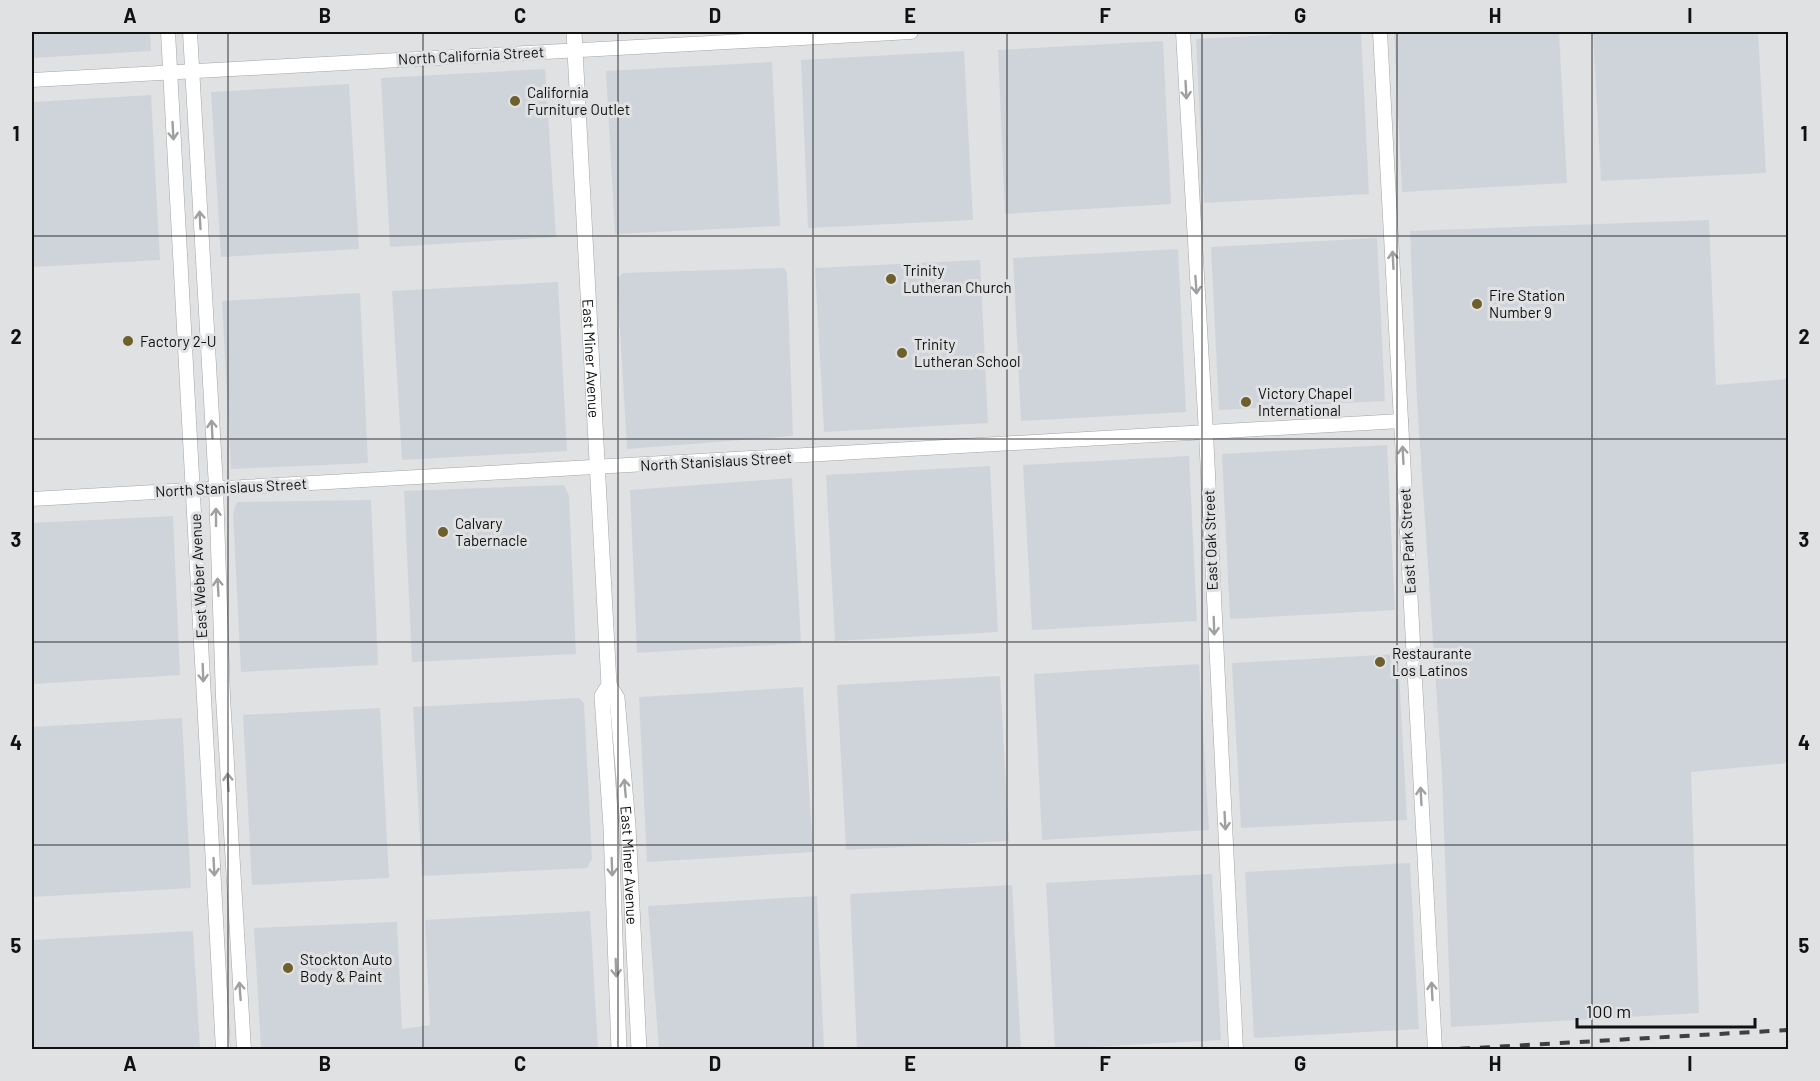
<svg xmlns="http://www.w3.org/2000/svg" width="1820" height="1081" font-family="Barlow,sans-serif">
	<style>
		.built { fill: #cfd4db }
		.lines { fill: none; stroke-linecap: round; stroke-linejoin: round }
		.tertiary-casing { stroke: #a4a5a6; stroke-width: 15 }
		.secondary-casing { stroke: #a4a5a6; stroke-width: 16 }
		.tertiary { stroke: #fff; stroke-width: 14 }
		.secondary { stroke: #fff; stroke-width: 15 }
		.rail { stroke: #404041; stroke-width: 4; stroke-dasharray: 10 10; stroke-linecap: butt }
		.oneway { stroke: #a0a0a0 }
		.grid { fill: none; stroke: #111112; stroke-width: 1.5; stroke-opacity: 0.55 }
		.poi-dot { fill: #6d602d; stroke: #e0e1e2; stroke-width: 2 }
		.labels { text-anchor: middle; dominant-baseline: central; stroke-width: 6; stroke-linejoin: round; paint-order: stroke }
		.street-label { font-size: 15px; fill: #111112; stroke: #e0e1e2 }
		.poi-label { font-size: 15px; fill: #111112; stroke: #e0e1e2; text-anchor: start }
		.neatline { fill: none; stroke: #111112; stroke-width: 2 }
		.grid-label { font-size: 20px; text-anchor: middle; font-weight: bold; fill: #111112 }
	</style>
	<rect width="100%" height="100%" fill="#e0e1e2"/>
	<!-- built -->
	<g class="built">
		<polygon points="32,32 150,32 151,51 32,58"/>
		<polygon points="1325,32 1361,32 1369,194 1204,203 1196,39"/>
		<polygon points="1394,32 1559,32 1567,183 1402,192"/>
		<polygon points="1593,32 1758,32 1766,173 1601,181"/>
		<polygon points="1163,41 1171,204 1005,214 998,50"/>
		<polygon points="964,51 973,220 808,228 801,60"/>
		<polygon points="772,62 780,226 615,234 606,71"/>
		<polygon points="545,69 556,237 390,247 381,78"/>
		<polygon points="349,84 359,249 221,257 211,92"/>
		<polygon points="151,95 160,260 32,267 32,102"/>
		<polygon points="1709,220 1716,385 1788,379 1788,763 1691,772 1699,1013 1451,1027 1442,776 1417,401 1410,231"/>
		<polygon points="1377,238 1385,401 1219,410 1211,247"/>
		<polygon points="1178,249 1186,412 1021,421 1013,258"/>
		<polygon points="980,260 988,423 824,432 815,268"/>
		<polygon points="784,268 787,272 793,436 627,449 617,279 623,273"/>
		<polygon points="558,282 567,451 402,460 392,291"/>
		<polygon points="360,293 368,463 231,469 222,301"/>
		<polygon points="1387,445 1395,610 1230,619 1222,454"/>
		<polygon points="1189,456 1197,621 1032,630 1023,465"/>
		<polygon points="990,466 998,632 835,641 826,475"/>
		<polygon points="792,478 801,643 637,653 630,490"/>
		<polygon points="564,485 569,496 576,654 412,662 404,491"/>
		<polygon points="371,500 378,665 241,672 233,513 237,502"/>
		<polygon points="173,516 180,675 32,684 32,523"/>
		<polygon points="1398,654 1407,820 1241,828 1232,663"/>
		<polygon points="1199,664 1209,830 1042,840 1034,674"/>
		<polygon points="1000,676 1009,841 846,850 837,685"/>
		<polygon points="803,687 813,852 647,862 639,697"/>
		<polygon points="579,698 584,703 590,819 592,859 587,868 422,876 413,707"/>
		<polygon points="380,708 389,878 252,885 243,715"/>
		<polygon points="182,718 191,888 32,897 32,727"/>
		<polygon points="1410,863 1419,1029 1254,1038 1245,872"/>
		<polygon points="1212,874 1221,1040 1055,1049 1046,883"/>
		<polygon points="1012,885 1021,1049 857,1049 850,894"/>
		<polygon points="817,896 824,1049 659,1049 648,906"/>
		<polygon points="590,911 598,1049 261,1049 254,928 397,922 402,1029 430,1025 425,920"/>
		<polygon points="193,931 200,1049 34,1049 32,940"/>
	</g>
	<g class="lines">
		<defs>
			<g id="tertiary">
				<polyline points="168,32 223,1050"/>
				<polyline points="190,32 216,487 223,697 244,1050"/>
				<polyline points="1183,32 1206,433 1236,1050"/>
				<polyline points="1380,32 1435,1050"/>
				<polyline points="32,80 911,32"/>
				<polyline points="32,499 1401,421"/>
			</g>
			<g id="secondary">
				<path id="s1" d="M574 32 609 685 617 698 628 826 639 1050"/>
				<polyline points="609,685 602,696 611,827 619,1050"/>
			</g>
		</defs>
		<!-- tertiary casing -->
		<use href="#tertiary" class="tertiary-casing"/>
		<!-- secondary casing -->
		<use href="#secondary" class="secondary-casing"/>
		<!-- tertiary -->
		<use href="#tertiary" class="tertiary"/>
		<!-- secondary -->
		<use href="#secondary" class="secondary"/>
		<!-- rail -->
		<polyline class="rail" points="1440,1050 1788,1030"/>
	</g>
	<!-- one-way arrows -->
	<defs><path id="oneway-shaft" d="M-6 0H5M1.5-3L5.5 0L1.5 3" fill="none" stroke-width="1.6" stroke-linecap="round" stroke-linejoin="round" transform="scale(1.5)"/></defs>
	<g class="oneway">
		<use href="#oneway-shaft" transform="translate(1186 90) rotate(87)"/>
		<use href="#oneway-shaft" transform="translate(173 131) rotate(87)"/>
		<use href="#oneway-shaft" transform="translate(200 220) rotate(-93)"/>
		<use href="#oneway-shaft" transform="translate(1393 260) rotate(-93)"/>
		<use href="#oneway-shaft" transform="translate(1196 285) rotate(86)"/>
		<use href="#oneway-shaft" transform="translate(212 429) rotate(-93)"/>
		<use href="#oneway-shaft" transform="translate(1403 455) rotate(-93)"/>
		<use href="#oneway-shaft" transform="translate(216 517) rotate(-90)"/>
		<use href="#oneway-shaft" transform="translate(218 587) rotate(-93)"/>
		<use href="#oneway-shaft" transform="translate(1214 626) rotate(88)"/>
		<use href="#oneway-shaft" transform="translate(203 673) rotate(88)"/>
		<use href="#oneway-shaft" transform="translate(228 782) rotate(-93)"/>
		<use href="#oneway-shaft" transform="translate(625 788) rotate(-95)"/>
		<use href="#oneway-shaft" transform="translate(1421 796) rotate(-93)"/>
		<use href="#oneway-shaft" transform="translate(1225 821) rotate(87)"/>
		<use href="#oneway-shaft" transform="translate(214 867) rotate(87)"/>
		<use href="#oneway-shaft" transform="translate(612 867) rotate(88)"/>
		<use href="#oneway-shaft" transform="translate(616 968) rotate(88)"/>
		<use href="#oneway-shaft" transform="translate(240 991) rotate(-94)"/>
		<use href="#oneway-shaft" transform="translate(1432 991) rotate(-93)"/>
	</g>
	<!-- grid -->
	<path class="grid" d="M228 32V1050M423 32V1050M618 32V1050M813 32V1050M1007 32V1050M1202 32V1050M1397 32V1050M1592 32V1050M32 236H1788M32 439H1788M32 642H1788M32 845H1788"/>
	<!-- markers -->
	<g class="poi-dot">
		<circle cx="515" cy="101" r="6"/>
		<circle cx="891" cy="279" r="6"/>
		<circle cx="1477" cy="304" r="6"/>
		<circle cx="128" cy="341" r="6"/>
		<circle cx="902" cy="353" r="6"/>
		<circle cx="1246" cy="402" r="6"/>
		<circle cx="443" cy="532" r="6"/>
		<circle cx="1380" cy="662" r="6"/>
		<circle cx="288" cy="968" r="6"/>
	</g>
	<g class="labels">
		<!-- street labels -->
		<g class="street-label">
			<text transform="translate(471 55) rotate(-3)">North California Street</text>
			<text stroke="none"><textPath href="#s1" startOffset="327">East Miner Avenue</textPath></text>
			<text transform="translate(716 461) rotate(-3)">North Stanislaus Street</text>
			<text transform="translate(231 487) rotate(-3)">North Stanislaus Street</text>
			<text transform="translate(1210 540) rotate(-92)">East Oak Street</text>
			<text transform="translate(1407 541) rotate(-93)">East Park Street</text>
			<text transform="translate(198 576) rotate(-93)">East Weber Avenue</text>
			<text stroke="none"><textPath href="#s1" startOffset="837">East Miner Avenue</textPath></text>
		</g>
		<!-- poi labels -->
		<g class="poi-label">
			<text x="527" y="92">California<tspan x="527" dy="17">Furniture Outlet</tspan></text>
			<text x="903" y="270">Trinity<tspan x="903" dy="17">Lutheran Church</tspan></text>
			<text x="1489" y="295">Fire Station<tspan x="1489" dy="17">Number 9</tspan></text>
			<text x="140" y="341">Factory 2-U</text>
			<text x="914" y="344">Trinity<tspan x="914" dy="17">Lutheran School</tspan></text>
			<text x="1258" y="393">Victory Chapel<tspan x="1258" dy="17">International</tspan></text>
			<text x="455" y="523">Calvary<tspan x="455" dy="17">Tabernacle</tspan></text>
			<text x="1392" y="653">Restaurante<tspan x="1392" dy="17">Los Latinos</tspan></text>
			<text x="300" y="959">Stockton Auto<tspan x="300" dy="17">Body &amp; Paint</tspan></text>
		</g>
	</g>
	<!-- border -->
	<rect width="1820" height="1081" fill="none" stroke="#e0e1e2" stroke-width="66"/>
	<!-- scale -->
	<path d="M1577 1018v9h178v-9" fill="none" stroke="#111112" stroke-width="3"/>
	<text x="1586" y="1018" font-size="18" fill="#111112" stroke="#e0e1e2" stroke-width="4.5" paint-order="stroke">100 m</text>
	<rect x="33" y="33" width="1754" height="1015" class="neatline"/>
	<g class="grid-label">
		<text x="130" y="23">A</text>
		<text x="325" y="23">B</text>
		<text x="520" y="23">C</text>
		<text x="715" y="23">D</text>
		<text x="910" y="23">E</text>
		<text x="1105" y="23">F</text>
		<text x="1300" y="23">G</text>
		<text x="1495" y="23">H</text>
		<text x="1690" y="23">I</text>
		<text x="16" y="141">1</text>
		<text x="1804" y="141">1</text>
		<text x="16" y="344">2</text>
		<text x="1804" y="344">2</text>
		<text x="16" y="547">3</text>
		<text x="1804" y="547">3</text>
		<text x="16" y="750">4</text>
		<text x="1804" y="750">4</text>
		<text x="16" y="953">5</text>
		<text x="1804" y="953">5</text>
		<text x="130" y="1071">A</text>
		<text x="325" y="1071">B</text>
		<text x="520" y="1071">C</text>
		<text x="715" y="1071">D</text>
		<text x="910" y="1071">E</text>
		<text x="1105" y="1071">F</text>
		<text x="1300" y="1071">G</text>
		<text x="1495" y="1071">H</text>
		<text x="1690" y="1071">I</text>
	</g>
</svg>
